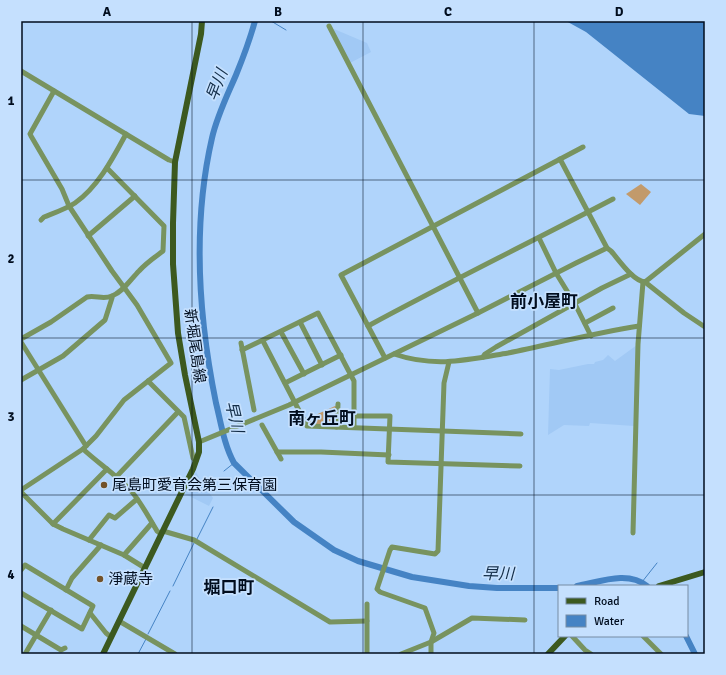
<svg xmlns="http://www.w3.org/2000/svg" width="726" height="675" font-family="Signika,'Noto Sans JP',sans-serif">
	<style>
		.built { fill: #a1c9f5 }
		.green { fill: #c29a6b }
		.water { fill: #4583c4 }
		.lines { fill: none; stroke-linecap: round; stroke-linejoin: round }
		.stream { stroke: #4583c4; stroke-width: 1 }
		.river { stroke: #4583c4; stroke-width: 6 }
		.minor { stroke: #78935f; stroke-width: 5 }
		.major { stroke: #3c591f; stroke-width: 6 }
		.grid { fill: none; stroke: #010d1e; stroke-width: 1; stroke-opacity: 0.55 }
		.poi-dot { fill: #735229; stroke: #c5e0fe; stroke-width: 1.5 }
		.labels { text-anchor: middle; dominant-baseline: central; stroke-width: 3.5; stroke-linejoin: round; paint-order: stroke }
		.street-label { font-size: 15px; fill: #010d1e; stroke: #c5e0fe }
		.poi-label { font-size: 15px; fill: #010d1e; stroke: #c5e0fe; text-anchor: start }
		.water-label { font-size: 16px; font-style: italic; fill: #122c47; stroke: #c5e0fe }
		.quarter-label { font-size: 17px; font-weight: bold; fill: #010d1e; stroke: #c5e0fe }
		.neatline { fill: none; stroke: #010d1e; stroke-width: 1.5 }
		.grid-label { font-size: 13px; text-anchor: middle; font-weight: bold; fill: #010d1e }
	</style>
	<rect width="100%" height="100%" fill="#b0d4fb"/>
	<!-- built -->
	<g class="built">
		<polygon points="334,29 367,43 371,52 350,63 332,30"/>
		<polygon points="637,345 634,426 590,423 589,426 564,425 548,435 550,369 559,370 588,364 594,364 595,362 603,360 608,355 615,361"/>
		<polygon points="196,472 202,483 213,498 209,506 185,494"/>
	</g>
	<!-- green -->
	<g class="green">
		<polygon points="641,184 651,192 640,205 626,194"/>
		<polygon points="335,406 337,407 335,425 308,424 307,419"/>
	</g>
	<!-- water -->
	<polygon class="water" points="566,21 705,21 705,116 689,114 586,32"/>
	<g class="lines">
		<!-- stream -->
		<g class="stream">
			<polyline points="271,21 286,30"/>
			<polyline points="224,471 234,463"/>
			<polyline points="200,489 203,486"/>
			<polyline points="197,539 213,507"/>
			<polyline points="642,582 657,563"/>
			<polyline points="173,586 194,543"/>
			<polyline points="148,634 170,591"/>
			<polyline points="138,654 146,639"/>
		</g>
		<!-- river -->
		<g class="river">
			<path d="M255 21C250 39 243 58 236 75 227 96 217 116 212 138 192 225 198 315 216 403 221 423 224 445 234 463L294 522 334 550 358 561 412 577 469 586 497 588H559"/>
			<path d="M577 586C599 582 628 570 647 586"/>
			<polyline points="686,636 695,654"/>
		</g>
		<!-- minor -->
		<g class="minor">
			<polyline points="329,26 478,313"/>
			<polyline points="21,71 169,160 175,162"/>
			<path d="M560 159 607 248 611 251C619 260 633 281 645 282L705 234"/>
			<path d="M41 220 44 217C54 213 66 209 75 203 98 187 113 158 126 134"/>
			<polyline points="88,236 135,196"/>
			<polyline points="539,238 556,273 575,304 591,336"/>
			<polyline points="645,282 684,313 705,327"/>
			<polyline points="300,322 322,365"/>
			<polyline points="585,323 613,308"/>
			<path d="M368 326C449 282 531 242 613 199"/>
			<polyline points="281,332 304,374"/>
			<path d="M21 339 51 322 87 297C96 295 103 300 112 296 123 292 131 279 139 271 146 263 155 257 163 251L164 226 107 168"/>
			<polyline points="263,341 307,426 521,434"/>
			<polyline points="21,342 86,446"/>
			<polyline points="241,343 254,410"/>
			<polyline points="242,350 318,313 354,381 354,427"/>
			<path d="M394 354C435 368 467 360 508 353 552 344 595 333 639 326"/>
			<polyline points="483,357 485,354 496,347 602,288 631,274"/>
			<polyline points="385,358 341,275 583,147"/>
			<polyline points="21,380 63,356 105,320 112,298 112,296"/>
			<polyline points="148,381 184,417 193,458 196,461"/>
			<polyline points="285,383 341,355"/>
			<polyline points="354,416 390,416 388,462 520,466"/>
			<polyline points="262,425 281,459"/>
			<polyline points="337,427 338,404"/>
			<polyline points="199,442 289,405 478,313 576,263 607,248"/>
			<path d="M83 449C99 464 117 475 132 492 142 504 149 518 157 531L161 534"/>
			<polyline points="277,452 321,452 389,455"/>
			<polyline points="117,476 178,412"/>
			<polyline points="21,490 83,449 96,436 124,400 171,363 137,305 112,271 69,206 62,189 31,136 30,134 54,91"/>
			<polyline points="21,492 53,524 63,529 124,555 145,568"/>
			<polyline points="53,524 107,469"/>
			<polyline points="163,531 194,540 330,622 367,621"/>
			<polyline points="633,533 638,344 643,282"/>
			<polyline points="89,540 109,515 115,518 137,499"/>
			<polyline points="124,555 152,523"/>
			<polyline points="21,570 25,565 93,606 82,629 21,593"/>
			<polyline points="66,590 72,578 101,545"/>
			<polyline points="90,613 106,633 111,637"/>
			<polyline points="119,621 175,654"/>
			<polyline points="21,626 61,650 65,648"/>
			<polyline points="572,636 585,650 591,654"/>
			<polyline points="643,636 661,654"/>
			<polyline points="25,654 51,610"/>
			<polyline points="367,654 367,604"/>
			<polyline points="401,654 431,642 472,618 525,620"/>
			<polyline points="431,654 431,642 434,633 425,608 380,592 377,589 390,550 392,547 435,554 438,551 444,383 449,362"/>
		</g>
		<!-- major -->
		<g class="major">
			<polyline points="659,586 705,572"/>
			<polyline points="103,654 193,469 199,452 199,442 185,375 178,333 173,264 173,223 175,162 201,34 202,21"/>
			<polyline points="548,654 565,636"/>
		</g>
	</g>
	<!-- grid -->
	<path class="grid" d="M192 21V654M363 21V654M534 21V654M21 180H705M21 338H705M21 495H705"/>
	<!-- markers -->
	<g class="poi-dot">
		<circle cx="104" cy="485" r="4"/>
		<circle cx="100" cy="579" r="4"/>
	</g>
	<g class="labels">
		<!-- street labels -->
		<g class="street-label">
			<text transform="translate(195 346) rotate(82)">新堀尾島線</text>
		</g>
		<!-- poi labels -->
		<g class="poi-label">
			<text x="112" y="485">尾島町愛育会第三保育園</text>
			<text x="108" y="579">淨蔵寺</text>
		</g>
		<!-- water labels -->
		<g class="water-label">
			<text transform="translate(217 85) rotate(-69)">早川</text>
			<text transform="translate(234 417) rotate(77)">早川</text>
			<text transform="translate(498 574) rotate(1)">早川</text>
		</g>
		<!-- quarter labels -->
		<g class="quarter-label">
			<text x="544" y="301">前小屋町</text>
			<text x="322" y="418">南ヶ丘町</text>
			<text x="229" y="587">堀口町</text>
		</g>
	</g>
	<!-- border -->
	<rect width="726" height="675" fill="none" stroke="#c5e0fe" stroke-width="44"/>
	<!-- legend -->
	<rect x="558" y="585" width="130" height="52" fill="#c5e0fe" stroke="#778ca4"/>
	<rect x="566" y="598" width="20" height="6" fill="#3c591f" stroke="#778ca4"/>
	<text x="594" y="605" font-size="12" fill="#010d1e">Road</text>
	<rect x="566" y="615" width="20" height="12" fill="#4583c4" stroke="#778ca4"/>
	<text x="594" y="625" font-size="12" fill="#010d1e">Water</text>
	<rect x="22" y="22" width="682" height="631" class="neatline"/>
	<g class="grid-label">
		<text x="107" y="16">A</text>
		<text x="278" y="16">B</text>
		<text x="448" y="16">C</text>
		<text x="619" y="16">D</text>
		<text x="11" y="105">1</text>
		<text x="11" y="263">2</text>
		<text x="11" y="421">3</text>
		<text x="11" y="579">4</text>
	</g>
</svg>
